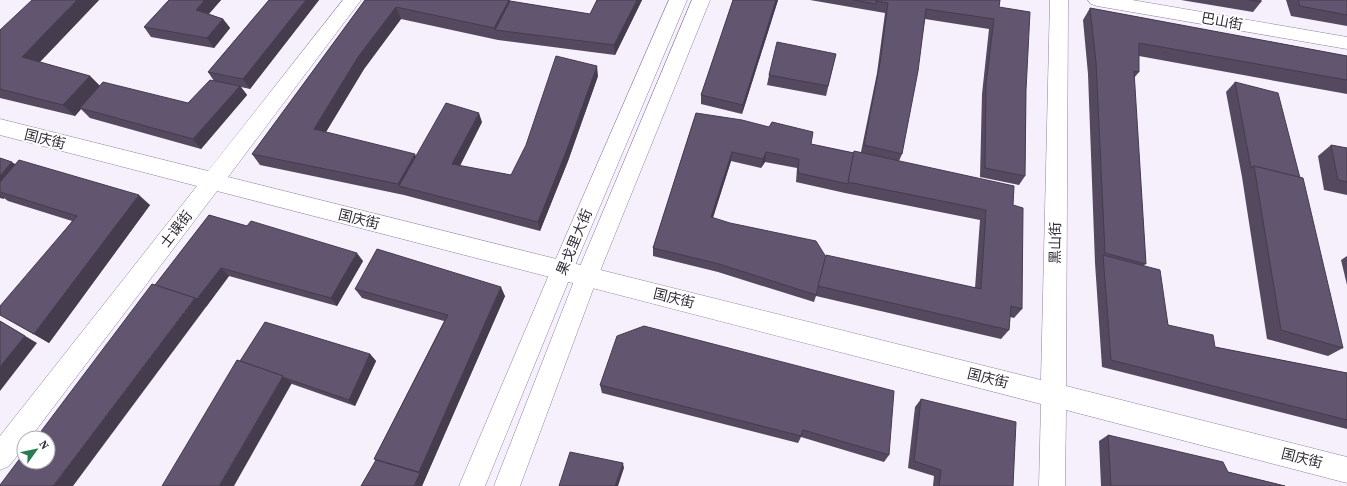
<svg xmlns="http://www.w3.org/2000/svg" width="1347" height="486" font-family="'Source Serif 4','Noto Sans SC',serif">
	<style>
		.lines { fill: none; stroke-linecap: round; stroke-linejoin: round }
		.tertiary-casing { stroke: #8f829d; stroke-width: 1 }
		.secondary-casing { stroke: #8f829d; stroke-width: 1 }
		.tertiary { fill: #fff; fill-rule: evenodd }
		.secondary { fill: #fff; fill-rule: evenodd }
		.wall { fill: #54495f; fill-rule: evenodd }
		.shaded-wall { fill: #453c4e }
		.building { fill: #62556f; stroke: #453c4e }
		.labels { text-anchor: middle; dominant-baseline: central; stroke-width: 4; stroke-linejoin: round; paint-order: stroke }
		.street-label { font-size: 14px; fill: #322c38; stroke: #fff }
	</style>
	<rect width="100%" height="100%" fill="#f5f0fc"/>
	<g class="lines">
		<defs>
			<g id="tertiary">
				<polygon points="343,0 361,0 228,177 1041,380 1050,0 1068,0 1066,386 1347,457 1347,483 1066,410 1065,486 1039,486 1041,404 217,191 30,438 24,438 24,447 9,466 0,470 0,436 197,186 0,135 0,119 208,171"/>
				<polygon points="1088,0 1132,0 1347,37 1347,49 1097,6 1091,4"/>
			</g>
			<g id="secondary">
				<polygon points="669,0 687,0 573,270 485,486 459,486 551,270"/>
				<polygon points="692,0 710,0 598,276 520,486 494,486 576,276"/>
			</g>
		</defs>
		<!-- tertiary casing -->
		<use href="#tertiary" class="tertiary-casing"/>
		<!-- secondary casing -->
		<use href="#secondary" class="secondary-casing"/>
		<!-- tertiary -->
		<use href="#tertiary" class="tertiary"/>
		<!-- secondary -->
		<use href="#secondary" class="secondary"/>
	</g>
	<!-- wall -->
	<g class="wall">
		<polygon points="99,0 40,62 90,76 100,86 188,103 214,81 208,72 269,0 319,0 250,89 241,87 247,95 201,149 90,118 81,109 75,116 0,98 0,30"/>
		<polygon points="169,0 221,0 209,14 223,19 230,28 214,48 151,37 144,27"/>
		<polygon points="365,0 510,0 510,1 590,14 597,0 642,0 615,55 498,40 401,19 364,69 326,132 416,156 482,122 460,166 511,175 598,76 568,161 540,231 404,195 260,165 252,154"/>
		<polygon points="733,0 778,0 742,114 701,104 701,95"/>
		<path d="M810 0H1000L999 7 1026 90 1025 176 1019 185 980 177 982 94 989 29 925 19 902 154 899 161 1013 205 1022 309 1014 318 1010 317 1009 330 1001 339 816 296 814 302 718 272 653 256V248L696 113 811 144 854 153 861 152 877 73 885 13ZM731 161 761 168 765 162 797 168 796 182 845 193 980 220 975 288 826 257 713 218Z"/>
		<polygon points="1181,0 1261,0 1261,2 1253,12"/>
		<polygon points="1286,0 1347,0 1347,26 1291,16"/>
		<polygon points="1090,8 1347,56 1347,94 1139,56 1139,72 1134,78 1146,264 1144,265 1168,325 1215,347 1347,373 1347,429 1102,367 1095,263 1088,74 1083,20"/>
		<polygon points="836,54 826,96 767,85 769,75"/>
		<polygon points="1235,82 1343,348 1328,356 1267,339 1242,177 1226,92"/>
		<polygon points="1331,145 1347,148 1347,195 1324,190 1318,156"/>
		<polygon points="0,158 15,164 150,205 49,343 0,315 72,221 8,201 4,198 4,199 0,198"/>
		<polygon points="209,215 363,261 337,306 229,276 206,307 155,285"/>
		<polygon points="1347,256 1347,285 1341,260"/>
		<polygon points="355,289 505,296 422,486 361,486 376,460 374,459 444,321 362,298"/>
		<polygon points="644,326 889,455 884,462 801,437 798,443 602,393 600,385"/>
		<polygon points="370,354 376,361 355,406 292,384 240,361"/>
		<polygon points="921,399 1013,486 933,486 934,476 908,468 915,407"/>
		<polygon points="1108,435 1228,472 1285,486 1101,486 1099,441"/>
	</g>
	<!-- shaded-wall -->
	<g class="shaded-wall">
		<polygon points="77,0 99,0 33,69 22,57"/>
		<polygon points="205,0 221,0 203,20 196,10"/>
		<polygon points="306,0 319,0 250,89 243,79"/>
		<polygon points="509,0 510,0 513,11 495,30 494,28"/>
		<polygon points="637,0 642,0 615,55 614,45"/>
		<polygon points="776,0 778,0 742,114 743,105"/>
		<polygon points="396,7 401,19 364,69 321,140 314,129 358,57"/>
		<polygon points="223,19 230,28 214,48 207,38"/>
		<polygon points="597,66 598,76 568,161 540,231 538,222"/>
		<polygon points="90,76 101,87 80,108 81,109 75,116 63,105"/>
		<polygon points="240,86 247,95 201,149 193,139"/>
		<polygon points="479,113 482,122 456,173 452,164"/>
		<polygon points="732,152 731,161 710,226 711,217"/>
		<polygon points="766,152 765,162 761,168 763,159"/>
		<polygon points="415,154 420,165 399,186 404,195 398,184"/>
		<polygon points="12,162 26,173 0,192 0,176"/>
		<polygon points="0,195 4,198 4,199 0,196"/>
		<polygon points="139,195 150,205 49,343 34,334"/>
		<polygon points="357,253 363,261 337,306 331,298"/>
		<polygon points="221,268 229,276 206,307 73,486 53,486 195,298"/>
		<polygon points="501,287 505,296 422,486 414,486 420,473 419,472"/>
		<polygon points="0,321 37,343 0,391"/>
		<polygon points="370,354 376,361 355,406 349,400"/>
		<polygon points="283,376 292,383 234,486 219,486"/>
		<polygon points="623,463 624,468 618,486 615,486"/>
	</g>
	<!-- building -->
	<g class="building">
		<polygon points="32,0 77,0 22,57 90,76 63,105 0,89 0,30"/>
		<polygon points="169,0 205,0 196,10 223,19 207,38 144,27"/>
		<polygon points="269,0 306,0 243,79 208,72"/>
		<polygon points="365,0 509,0 494,28 396,7 358,57 314,129 415,154 398,184 252,154"/>
		<polygon points="597,0 637,0 614,45 495,30 510,1 590,14"/>
		<polygon points="733,0 776,0 743,105 701,95"/>
		<polygon points="853,0 876,0 876,4"/>
		<polygon points="877,0 1000,0 999,7 1030,12 1026,90 1025,176 985,168 986,84 994,19 926,9 918,71 902,154 864,145 880,63 888,3 876,1"/>
		<polygon points="1249,0 1261,0 1261,2"/>
		<polygon points="1298,0 1347,0 1347,15 1300,6"/>
		<polygon points="1090,8 1347,56 1347,80 1139,43 1139,72 1134,71 1146,264 1105,253 1096,62"/>
		<polygon points="777,42 836,54 828,86 769,75"/>
		<polygon points="556,56 597,66 566,152 538,222 399,186 446,103 479,113 452,164 511,175 526,145"/>
		<polygon points="210,80 240,86 193,139 80,108 103,82 188,103"/>
		<polygon points="1235,82 1278,93 1300,178 1254,166 1251,168"/>
		<polygon points="696,113 742,120 769,127 772,122 813,132 811,144 854,153 848,184 798,173 799,159 766,152 763,159 732,152 711,217 730,223 816,241 826,257 816,295 719,264 653,248"/>
		<polygon points="1331,145 1347,148 1347,182 1338,180"/>
		<polygon points="854,151 1014,186 1013,205 1023,208 1022,309 1011,306 1009,330 818,286 826,255 981,289 986,210 848,182"/>
		<polygon points="0,158 12,162 0,176"/>
		<polygon points="19,160 139,195 34,334 0,315 0,306 77,216 0,192 0,182"/>
		<polygon points="1254,166 1303,178 1343,348 1281,330"/>
		<polygon points="209,215 247,226 251,221 357,253 331,298 221,268 197,299 194,298 195,298 155,285"/>
		<polygon points="377,249 501,287 419,472 374,459 448,315 355,289"/>
		<polygon points="1103,255 1160,270 1168,325 1213,335 1215,347 1347,373 1347,420 1111,360"/>
		<polygon points="152,284 195,298 53,486 0,486 0,485 24,453 24,462 48,462 48,438 36,438"/>
		<polygon points="0,321 25,336 0,367"/>
		<polygon points="265,322 370,354 349,400 282,377 283,376 240,361"/>
		<polygon points="644,326 894,391 889,455 803,430 801,436 600,385 617,336"/>
		<polygon points="237,360 283,376 219,486 162,486"/>
		<polygon points="921,399 1016,422 1013,486 939,486 941,470 914,461"/>
		<polygon points="1108,435 1223,462 1228,472 1285,486 1111,486"/>
		<polygon points="570,452 623,463 615,486 559,486"/>
		<polygon points="376,460 420,473 414,486 361,486"/>
	</g>
	<g class="labels">
		<!-- street labels -->
		<g class="street-label">
			<text transform="translate(1222 21) rotate(10)">巴山街</text>
			<text transform="translate(45 139) rotate(14)">国庆街</text>
			<text transform="translate(359 219) rotate(14)">国庆街</text>
			<text transform="translate(176 229) rotate(-52)">士课街</text>
			<text transform="translate(574 242) rotate(-67)">果戈里大街</text>
			<text transform="translate(1055 243) rotate(-89)">黑山街</text>
			<text transform="translate(674 298) rotate(14)">国庆街</text>
			<text transform="translate(988 378) rotate(14)">国庆街</text>
			<text transform="translate(1302 458) rotate(14)">国庆街</text>
		</g>
	</g>
	<!-- north arrow -->
	<g transform="translate(36 450) rotate(57)"><circle r="19" fill="#ffffff" stroke="#adabaf"/>
	<path d="M0-3L7 15L0 10L-7 15Z" fill="#277d50"/>
	<text y="-6" font-size="11" font-weight="bold" text-anchor="middle" fill="#322c38">N</text>
	</g>
</svg>
